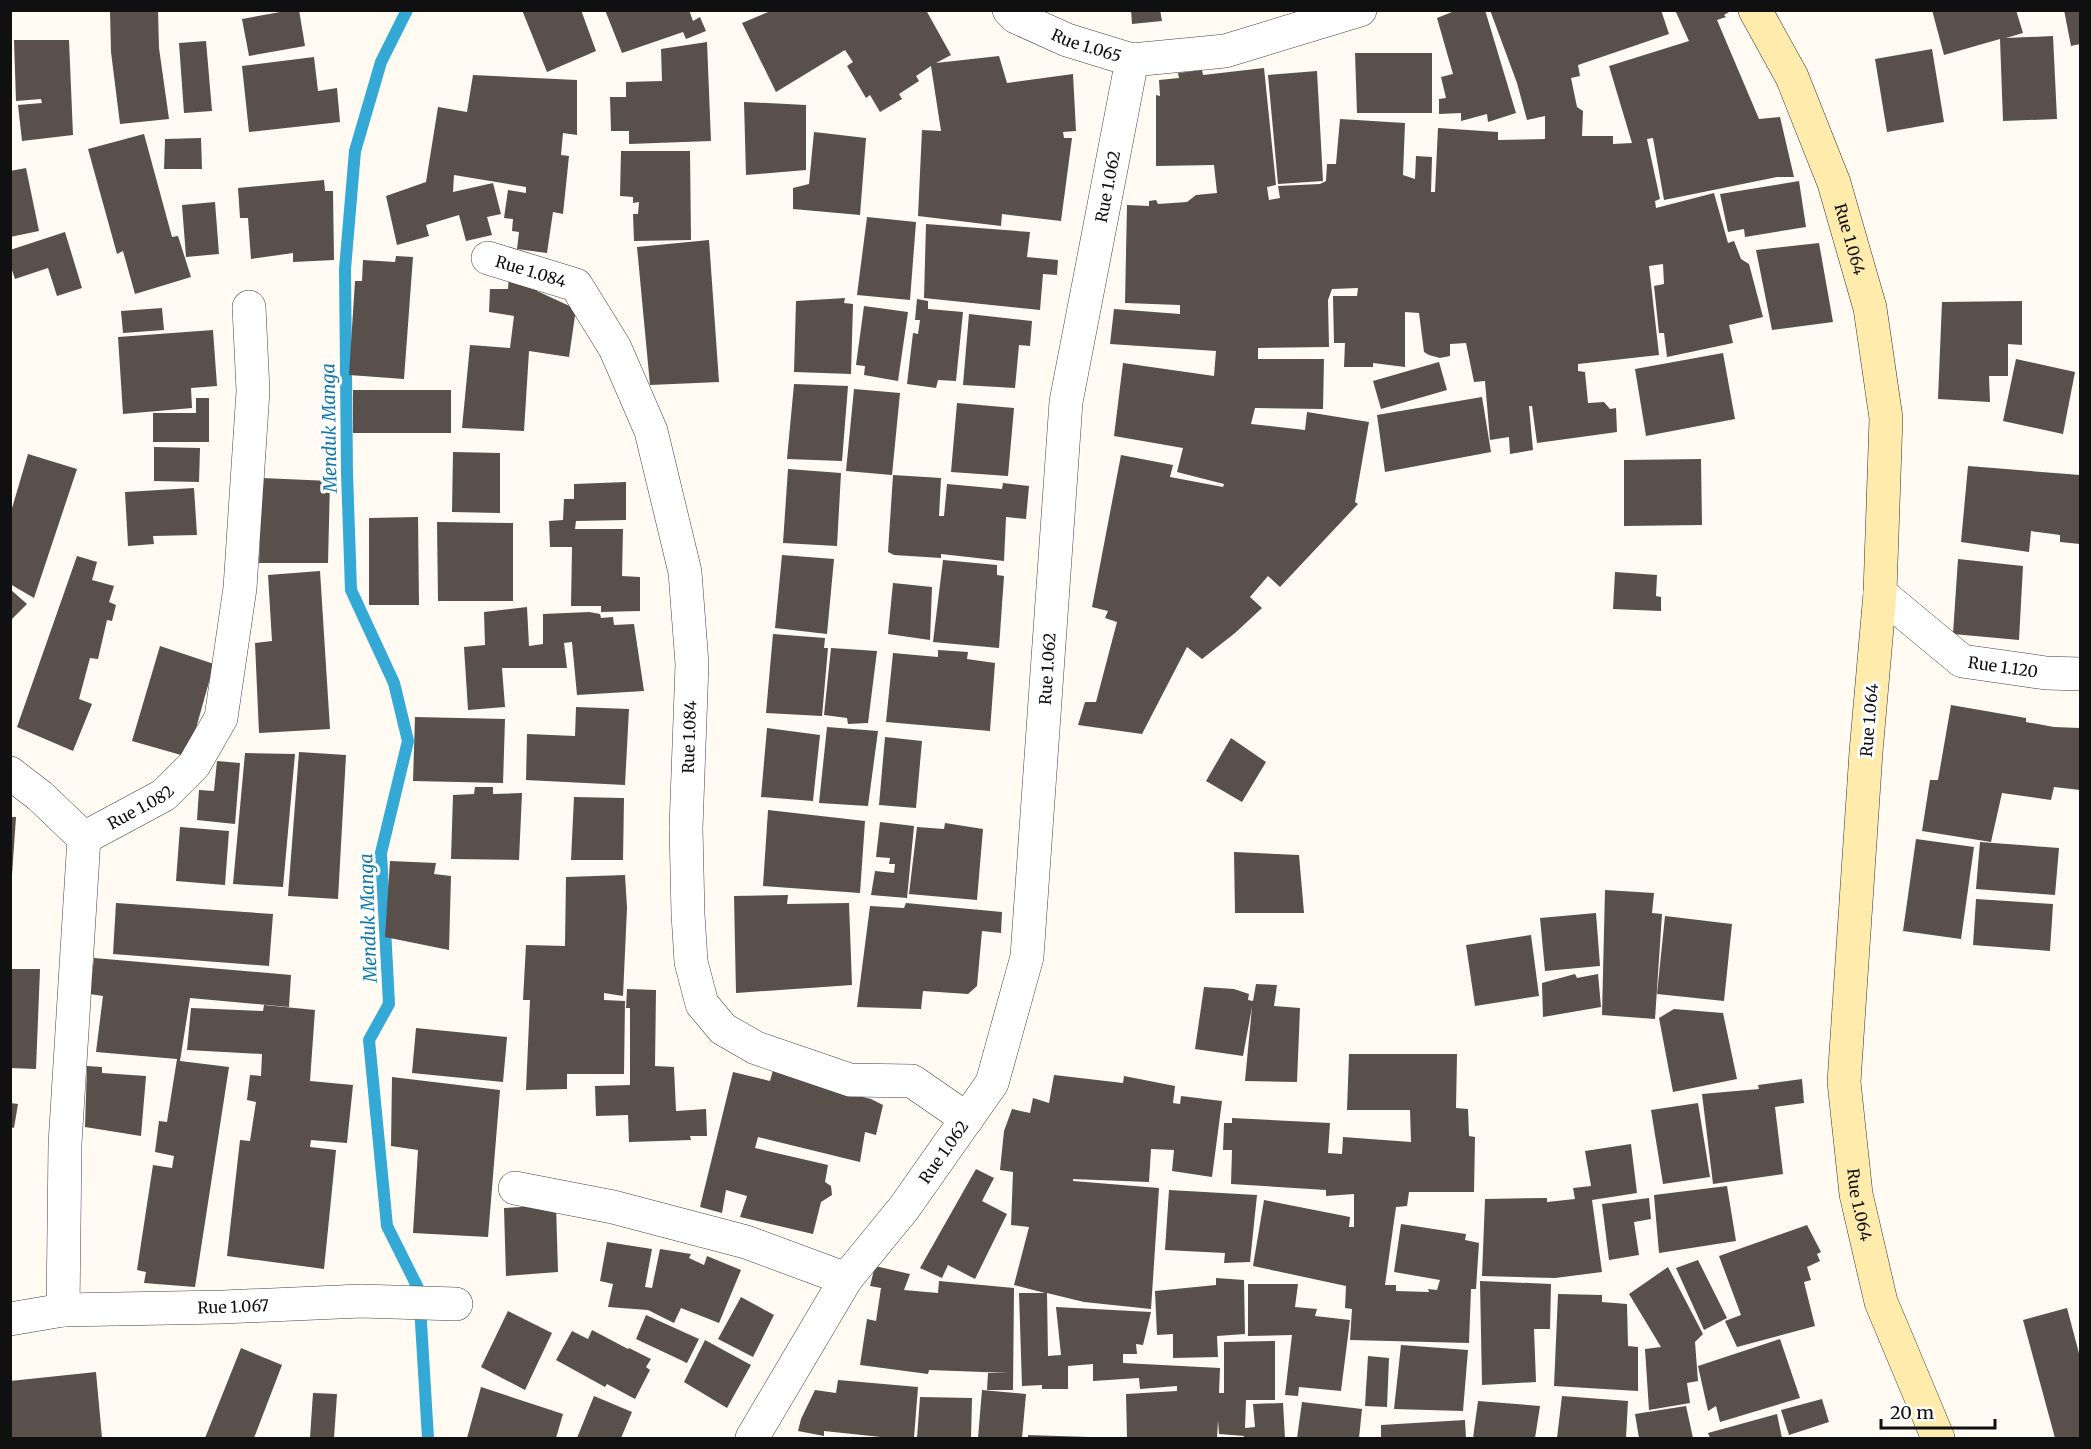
<svg xmlns="http://www.w3.org/2000/svg" width="2091" height="1449" font-family="Merriweather,serif">
	<style>
		.lines { fill: none; stroke-linecap: round; stroke-linejoin: round }
		.stream { stroke: #35a9d6; stroke-width: 12 }
		.building { fill: #594f4b }
		.street-casing { stroke: #434343; stroke-width: 34 }
		.secondary-casing { stroke: #323232; stroke-width: 34 }
		.street { stroke: #fff; stroke-width: 33 }
		.secondary { stroke: #ffecad; stroke-width: 33 }
		.labels { text-anchor: middle; dominant-baseline: central; stroke-width: 6; stroke-linejoin: round; paint-order: stroke }
		.street-label { font-size: 16px; fill: #101010; stroke: #fff }
		.water-label { font-size: 18px; font-style: italic; fill: #0f79ab; stroke: #fff }
	</style>
	<rect width="100%" height="100%" fill="#fffbf2"/>
	<g class="lines">
		<!-- stream -->
		<polyline class="stream" points="407,10 381,62 355,151 345,269 347,473 351,590 394,683 408,741 381,853 389,1004 369,1040 387,1226 419,1290 428,1438"/>
	</g>
	<!-- building -->
	<g class="building">
		<polygon points="110,10 158,10 159,48 169,119 120,124 111,52"/>
		<polygon points="291,10 299,10 305,46 249,56 242,19"/>
		<polygon points="522,10 581,10 596,51 547,72"/>
		<polygon points="605,10 689,10 693,21 700,17 706,31 686,39 683,32 622,53"/>
		<polygon points="773,10 926,10 951,55 936,63 999,56 1007,83 1073,74 1076,131 1063,132 1064,138 1072,138 1061,221 1002,214 1001,226 918,216 922,130 941,131 931,66 916,76 919,81 899,94 902,99 880,112 870,95 866,98 847,66 853,62 845,50 776,92 742,23"/>
		<polygon points="1131,10 1160,10 1162,21 1132,24"/>
		<polygon points="1457,10 1485,10 1516,113 1488,122 1487,114 1461,121 1461,113 1439,114 1439,99 1446,98 1441,77 1453,74 1437,18"/>
		<polygon points="1490,10 1661,10 1669,34 1578,65 1580,76 1571,78 1577,107 1583,111 1582,136 1613,136 1613,144 1632,143 1609,66 1689,41 1675,10 1728,10 1729,12 1724,15 1726,17 1717,20 1759,119 1780,117 1794,177 1777,177 1664,200 1653,138 1647,139 1660,199 1655,201 1656,208 1714,193 1728,243 1734,241 1741,259 1749,264 1763,317 1729,325 1733,343 1667,357 1664,333 1659,333 1654,286 1664,284 1663,264 1649,266 1659,355 1578,364 1578,371 1585,372 1588,403 1604,402 1610,409 1616,408 1617,432 1537,443 1532,406 1529,406 1533,450 1510,454 1509,437 1490,440 1485,381 1474,382 1466,343 1450,344 1450,356 1440,358 1429,355 1424,352 1419,313 1405,312 1405,367 1373,363 1373,367 1344,367 1345,343 1334,343 1333,296 1357,296 1358,288 1332,289 1328,300 1329,347 1258,348 1258,359 1324,359 1323,409 1255,408 1251,424 1305,430 1307,412 1369,422 1355,502 1358,504 1280,587 1268,576 1250,597 1262,608 1235,633 1202,659 1187,647 1142,734 1078,725 1085,702 1096,702 1117,622 1105,618 1108,611 1092,607 1121,455 1173,465 1170,477 1223,487 1224,484 1177,472 1183,448 1114,436 1123,363 1214,376 1216,351 1110,344 1114,309 1180,314 1180,305 1125,303 1127,205 1149,206 1149,201 1156,200 1158,204 1187,202 1196,195 1217,193 1214,165 1156,166 1156,95 1160,96 1159,80 1179,78 1178,73 1202,70 1203,75 1264,68 1276,185 1267,187 1269,200 1280,198 1278,186 1320,184 1326,181 1327,164 1336,164 1340,119 1405,123 1403,175 1415,179 1416,156 1432,157 1431,192 1435,192 1438,128 1498,132 1498,140 1545,139 1545,116 1527,120 1517,83"/>
		<polygon points="1932,10 2016,10 2023,33 2006,38 2053,36 2057,119 2003,121 2000,39 1944,55"/>
		<polygon points="2064,10 2080,10 2080,44 2071,46"/>
		<polygon points="14,40 69,40 73,135 22,141 18,105 42,103 41,99 16,101"/>
		<polygon points="206,41 212,111 184,113 179,43"/>
		<polygon points="707,42 711,141 629,144 629,131 611,131 610,97 626,97 626,82 662,81 661,49"/>
		<polygon points="1932,49 1944,122 1887,132 1875,59"/>
		<polygon points="1355,53 1432,53 1432,113 1357,113"/>
		<polygon points="314,57 318,91 337,88 340,122 249,132 242,66"/>
		<polygon points="1317,71 1323,181 1278,184 1268,75"/>
		<polygon points="473,75 577,80 577,135 563,133 561,155 569,156 563,214 553,212 547,253 517,249 519,232 512,231 513,219 504,218 508,190 526,193 526,187 454,175 453,192 493,183 501,214 487,217 492,235 466,241 459,215 426,225 429,236 397,245 386,196 426,182 438,107 467,112"/>
		<polygon points="744,102 806,105 806,170 746,175"/>
		<polygon points="814,132 866,138 860,215 793,209 793,188 809,184"/>
		<polygon points="144,134 172,237 178,236 191,277 135,294 123,251 117,254 88,149"/>
		<polygon points="201,138 202,169 164,169 165,139"/>
		<polygon points="621,151 690,151 691,240 634,241 633,214 638,214 639,202 633,203 633,197 620,196"/>
		<polygon points="26,168 39,231 10,237 10,171"/>
		<polygon points="324,180 325,191 333,191 334,260 293,262 293,253 251,259 248,218 240,218 238,188"/>
		<polygon points="1799,181 1806,227 1745,237 1744,229 1728,232 1720,194"/>
		<polygon points="215,202 219,254 186,257 182,205"/>
		<polygon points="867,217 916,222 910,300 857,295"/>
		<polygon points="926,224 1030,232 1027,257 1058,260 1057,275 1043,274 1040,310 924,298"/>
		<polygon points="65,232 82,288 57,296 48,268 15,279 10,264 10,250"/>
		<polygon points="709,240 719,382 650,385 637,247"/>
		<polygon points="1819,243 1833,322 1772,330 1756,250"/>
		<polygon points="396,256 413,257 404,379 349,375 355,281 362,281 363,260 395,262"/>
		<polygon points="509,274 538,279 537,291 576,309 569,357 529,351 524,431 462,428 470,345 510,348 514,316 489,312 490,289 508,289"/>
		<polygon points="845,298 844,303 853,304 851,374 794,372 796,301"/>
		<polygon points="917,299 928,301 928,309 963,312 956,381 938,380 936,388 907,384 913,333 918,334 920,320 915,320"/>
		<polygon points="2022,301 2022,345 2008,344 2008,376 1989,376 1990,402 1938,399 1942,302"/>
		<polygon points="864,306 908,312 898,381 864,375 865,366 856,365"/>
		<polygon points="162,308 164,330 123,333 121,311"/>
		<polygon points="969,314 1032,321 1030,346 1019,345 1015,388 963,385"/>
		<polygon points="213,330 217,386 191,388 192,408 123,414 118,337"/>
		<polygon points="1723,353 1735,419 1646,436 1635,369"/>
		<polygon points="2016,359 2075,372 2063,434 2003,421"/>
		<polygon points="1439,362 1447,390 1381,409 1373,381"/>
		<polygon points="794,384 848,386 842,461 787,459"/>
		<polygon points="854,389 900,393 892,475 846,471"/>
		<rect x="353" y="390" width="98" height="43"/>
		<polygon points="1482,397 1491,452 1385,472 1377,415"/>
		<polygon points="196,398 209,398 209,442 153,442 153,413 196,413"/>
		<polygon points="957,403 1014,408 1008,476 951,472"/>
		<polygon points="154,447 200,448 199,482 154,481"/>
		<polygon points="453,452 500,453 500,513 452,512"/>
		<polygon points="28,454 77,469 34,598 10,584 10,515"/>
		<polygon points="1701,459 1702,525 1624,526 1624,460"/>
		<polygon points="1968,466 2080,475 2080,544 2060,542 2060,535 2031,531 2029,552 1961,542"/>
		<polygon points="788,469 841,473 837,546 783,543"/>
		<polygon points="893,475 941,478 939,516 944,516 947,484 1002,489 1003,483 1029,486 1026,519 1006,517 1004,561 941,554 941,558 894,555 888,552"/>
		<polygon points="262,478 330,481 328,563 259,563"/>
		<polygon points="626,482 626,520 576,521 575,529 623,529 622,576 640,577 640,611 601,612 601,606 571,606 572,547 550,547 549,521 563,520 564,499 574,499 574,484"/>
		<polygon points="194,488 197,535 153,536 154,544 128,546 125,492"/>
		<polygon points="418,517 419,605 369,605 369,518"/>
		<polygon points="437,522 513,523 513,601 438,601"/>
		<polygon points="782,555 834,559 827,634 775,628"/>
		<polygon points="77,556 97,562 92,580 114,586 109,602 116,605 112,621 107,620 98,659 90,658 79,699 92,704 73,751 17,727"/>
		<polygon points="1958,559 2023,566 2019,640 1953,634"/>
		<polygon points="943,560 997,565 997,575 1004,576 999,648 933,642"/>
		<polygon points="320,571 330,729 259,733 255,643 272,641 268,575"/>
		<polygon points="1615,572 1657,575 1656,596 1661,597 1661,611 1613,609"/>
		<polygon points="893,583 932,587 930,640 888,634"/>
		<polygon points="10,589 27,604 10,621"/>
		<polygon points="527,607 529,646 543,644 543,614 589,612 600,614 601,618 613,617 614,625 634,624 644,691 577,695 572,642 564,643 567,668 502,668 505,707 468,710 464,647 485,645 484,612"/>
		<polygon points="773,634 825,638 824,648 828,648 822,716 766,713"/>
		<polygon points="160,646 214,664 188,757 132,741"/>
		<polygon points="831,648 877,651 868,723 848,724 847,718 824,715"/>
		<polygon points="938,650 968,652 967,659 995,663 990,731 886,722 893,653 938,657"/>
		<polygon points="1951,705 2026,718 2026,722 2054,727 2080,728 2080,790 2054,787 2051,800 2002,793 1991,842 1922,831 1930,780 1938,780"/>
		<polygon points="576,707 629,709 625,785 526,780 527,734 575,736"/>
		<polygon points="415,717 505,719 503,783 413,781"/>
		<polygon points="827,727 878,731 868,806 819,803"/>
		<polygon points="767,728 820,735 813,801 761,797"/>
		<polygon points="885,737 922,741 916,808 879,805"/>
		<polygon points="1231,738 1266,762 1242,802 1206,781"/>
		<polygon points="299,752 346,755 338,899 288,896"/>
		<polygon points="245,753 295,754 283,887 233,884"/>
		<polygon points="217,761 240,763 235,824 197,820 199,790 214,791"/>
		<polygon points="475,787 493,787 493,794 522,793 519,860 451,859 453,795 474,794"/>
		<polygon points="574,797 624,798 623,860 571,860"/>
		<polygon points="768,810 865,821 860,893 763,886"/>
		<polygon points="10,817 16,817 12,875 10,875"/>
		<polygon points="880,822 914,826 907,898 871,895 875,871 894,873 895,864 889,864 890,858 876,857"/>
		<polygon points="945,823 983,829 977,900 909,894 917,827 944,829"/>
		<polygon points="180,827 229,831 225,885 176,881"/>
		<polygon points="1916,839 1974,847 1961,939 1903,931"/>
		<polygon points="1980,842 2059,848 2055,895 1976,889"/>
		<polygon points="1234,852 1299,855 1304,913 1235,913"/>
		<polygon points="390,861 436,863 434,874 451,876 449,950 385,937"/>
		<polygon points="625,875 627,908 623,996 604,993 604,1000 625,1001 624,1074 567,1074 567,1089 526,1090 530,1000 523,1000 526,945 565,946 566,877"/>
		<polygon points="1605,890 1654,893 1652,913 1662,914 1655,1019 1602,1015"/>
		<polygon points="788,895 787,904 849,903 852,985 736,993 734,896"/>
		<polygon points="1976,899 2053,904 2050,951 1973,945"/>
		<polygon points="116,903 273,914 269,966 113,954"/>
		<polygon points="906,903 1002,912 1001,933 982,931 977,986 968,994 923,991 921,1009 857,1007 870,906 904,908"/>
		<polygon points="1596,913 1600,966 1545,971 1540,918"/>
		<polygon points="1665,916 1732,924 1724,1001 1657,994"/>
		<polygon points="1531,935 1539,996 1475,1006 1466,945"/>
		<polygon points="94,958 291,975 289,1007 190,998 180,1061 229,1067 195,1287 144,1283 146,1272 137,1270 153,1165 172,1168 174,1156 155,1152 159,1121 167,1122 177,1059 96,1052 103,996 90,994"/>
		<polygon points="10,969 40,969 36,1069 10,1068"/>
		<polygon points="1575,974 1577,978 1598,974 1601,1007 1543,1017 1542,983"/>
		<polygon points="1256,984 1277,985 1274,1006 1300,1008 1297,1082 1245,1081 1252,1007 1243,1056 1195,1049 1204,987 1234,989 1249,994 1248,1000 1253,1001"/>
		<polygon points="627,989 656,990 655,1066 674,1067 676,1111 706,1109 707,1136 690,1136 691,1140 629,1142 628,1115 596,1116 595,1086 630,1085 630,1008 626,1008"/>
		<polygon points="264,1005 315,1010 310,1081 353,1085 347,1143 311,1140 310,1147 336,1150 324,1269 227,1256 240,1140 250,1141 256,1102 247,1100 250,1075 261,1076 262,1054 187,1050 191,1008 263,1011"/>
		<polygon points="1674,1009 1723,1013 1737,1079 1673,1092 1659,1018"/>
		<polygon points="416,1028 507,1037 503,1082 412,1073"/>
		<polygon points="1349,1054 1457,1054 1456,1108 1468,1109 1469,1136 1475,1137 1474,1192 1409,1192 1407,1206 1396,1207 1385,1285 1396,1285 1396,1291 1429,1292 1428,1289 1437,1290 1440,1280 1394,1272 1401,1224 1466,1234 1465,1240 1479,1243 1476,1289 1471,1289 1469,1343 1350,1340 1352,1309 1345,1308 1346,1286 1253,1266 1264,1200 1350,1217 1349,1227 1354,1227 1354,1194 1326,1196 1326,1190 1231,1184 1232,1150 1223,1150 1224,1123 1232,1123 1232,1118 1330,1123 1328,1153 1342,1154 1343,1137 1411,1142 1410,1110 1347,1110"/>
		<polygon points="776,1059 814,1068 810,1084 871,1099 883,1105 876,1135 865,1132 860,1162 758,1137 755,1148 828,1165 825,1182 831,1186 832,1195 821,1202 813,1234 740,1217 747,1196 726,1190 722,1213 700,1207 733,1072 770,1081"/>
		<polygon points="87,1066 102,1067 102,1073 146,1076 141,1136 85,1127"/>
		<polygon points="1054,1075 1123,1083 1124,1076 1175,1086 1173,1103 1180,1104 1181,1096 1222,1101 1212,1177 1172,1171 1174,1150 1151,1149 1149,1182 1073,1179 1073,1181 1159,1188 1151,1309 1084,1302 1047,1293 1048,1356 1061,1355 1056,1307 1151,1312 1143,1345 1136,1344 1137,1354 1123,1354 1123,1363 1220,1368 1219,1393 1224,1393 1224,1342 1275,1341 1275,1400 1246,1400 1245,1428 1255,1427 1253,1404 1283,1403 1285,1438 1244,1438 1244,1436 1219,1434 1218,1420 1217,1438 1127,1438 1126,1394 1177,1391 1177,1386 1140,1389 1139,1378 1093,1381 1093,1364 1068,1366 1068,1389 1042,1389 1042,1385 1022,1386 1019,1293 1045,1293 1014,1285 1029,1227 1011,1225 1013,1172 1000,1170 1004,1131 1012,1109 1030,1113 1033,1098 1049,1103"/>
		<polygon points="392,1077 500,1090 488,1237 413,1233 418,1150 391,1146"/>
		<polygon points="1802,1079 1804,1103 1775,1107 1783,1174 1713,1184 1702,1094 1759,1089 1758,1085"/>
		<polygon points="10,1103 18,1104 14,1128 10,1127"/>
		<polygon points="1698,1103 1710,1177 1663,1184 1651,1110"/>
		<polygon points="1631,1144 1637,1193 1592,1200 1602,1272 1555,1278 1482,1276 1485,1199 1547,1198 1547,1202 1575,1199 1573,1188 1591,1186 1585,1151"/>
		<polygon points="976,1169 994,1178 982,1201 1007,1214 975,1279 948,1265 942,1278 920,1268"/>
		<polygon points="1727,1186 1736,1241 1659,1253 1654,1195"/>
		<polygon points="1169,1190 1257,1195 1250,1262 1224,1263 1225,1253 1165,1250"/>
		<polygon points="1649,1198 1651,1219 1634,1222 1639,1255 1609,1260 1602,1204"/>
		<polygon points="556,1205 558,1272 506,1276 504,1208"/>
		<polygon points="1807,1225 1821,1252 1817,1254 1820,1261 1807,1267 1811,1280 1804,1282 1815,1326 1737,1347 1725,1321 1741,1315 1719,1256"/>
		<polygon points="607,1242 652,1249 645,1287 652,1288 660,1249 691,1254 689,1258 704,1265 707,1256 741,1270 719,1323 681,1308 674,1323 648,1310 608,1307 613,1284 600,1281"/>
		<polygon points="1698,1260 1727,1318 1704,1330 1676,1268"/>
		<polygon points="875,1266 910,1274 904,1290 938,1293 939,1281 1014,1288 1013,1390 987,1390 988,1373 1009,1373 929,1370 928,1374 860,1365 867,1319 876,1321 881,1288 870,1286"/>
		<polygon points="1668,1267 1703,1334 1695,1342 1698,1381 1687,1383 1690,1403 1649,1410 1645,1349 1661,1347 1629,1294"/>
		<polygon points="1216,1278 1244,1280 1245,1334 1217,1336 1218,1357 1173,1358 1173,1334 1157,1335 1155,1291 1216,1285"/>
		<polygon points="1480,1281 1551,1284 1550,1329 1534,1329 1536,1382 1482,1385"/>
		<polygon points="1248,1284 1298,1284 1295,1307 1317,1309 1315,1316 1350,1320 1341,1391 1299,1387 1298,1396 1285,1395 1292,1335 1248,1336"/>
		<polygon points="1558,1294 1602,1295 1602,1302 1627,1304 1628,1346 1638,1347 1638,1391 1554,1386"/>
		<polygon points="741,1297 774,1315 753,1357 718,1339"/>
		<polygon points="2067,1308 2080,1357 2080,1438 2055,1438 2023,1320"/>
		<polygon points="508,1311 552,1333 525,1390 481,1367"/>
		<polygon points="646,1315 699,1339 687,1363 636,1339"/>
		<polygon points="592,1330 628,1349 629,1348 651,1359 646,1367 650,1370 635,1399 607,1384 605,1387 556,1360 572,1331 588,1339"/>
		<polygon points="1780,1339 1800,1398 1720,1422 1716,1406 1708,1411 1698,1366"/>
		<polygon points="705,1340 751,1365 727,1408 684,1382"/>
		<polygon points="1401,1345 1468,1350 1463,1411 1394,1409"/>
		<polygon points="241,1348 282,1365 254,1438 205,1438"/>
		<polygon points="1368,1356 1389,1358 1387,1407 1365,1406"/>
		<polygon points="96,1372 102,1438 10,1438 10,1381"/>
		<polygon points="838,1380 918,1387 914,1438 890,1438 824,1431 824,1436 798,1431 801,1419 815,1390 836,1393"/>
		<polygon points="481,1387 563,1414 556,1438 467,1438"/>
		<polygon points="982,1390 1026,1394 1022,1438 978,1438"/>
		<polygon points="313,1393 337,1394 334,1438 310,1438"/>
		<polygon points="594,1396 632,1412 621,1438 577,1438"/>
		<polygon points="1562,1396 1628,1401 1626,1438 1557,1438"/>
		<polygon points="920,1397 972,1398 971,1438 917,1438"/>
		<polygon points="1822,1399 1829,1422 1789,1435 1781,1410"/>
		<polygon points="1478,1401 1540,1406 1535,1438 1473,1438"/>
		<polygon points="1302,1402 1362,1409 1359,1438 1297,1438"/>
		<polygon points="1686,1406 1693,1438 1639,1438 1635,1414"/>
		<polygon points="1777,1414 1782,1438 1710,1438 1708,1433"/>
		<polygon points="1465,1420 1466,1438 1381,1438 1381,1425"/>
		<polygon points="1028,1435 1089,1437 1089,1438 1028,1438"/>
	</g>
	<g class="lines">
		<defs>
			<g id="street">
				<path id="s1" d="M1009 10 1016 17 1067 40 1132 60"/>
				<path id="s2" d="M488 258 576 285 615 348 651 431 685 572 692 664 686 828 688 914 691 962 702 1004 723 1029 756 1048 850 1080 912 1081 967 1119"/>
				<path id="s3" d="M1880 593 1962 661 2046 673 2080 674"/>
				<polyline points="10,773 40,796 84,838"/>
				<polyline points="515,1188 613,1207 746,1242 846,1279"/>
				<path id="s4" d="M63 1310 65 1144 84 838 164 795 194 765 221 718 240 588 253 391 249 307"/>
				<path id="s5" d="M10 1319 63 1310 223 1307 361 1301 456 1304"/>
				<path id="s6" d="M752 1438 846 1279 904 1208 992 1083 1027 957 1066 402 1132 60 1225 51 1360 10"/>
			</g>
			<g id="secondary">
				<path id="s7" d="M1755 10 1792 77 1834 183 1870 308 1886 418 1880 593 1866 752 1844 1082 1856 1194 1881 1302 1938 1438"/>
			</g>
		</defs>
		<!-- street casing -->
		<use href="#street" class="street-casing"/>
		<!-- secondary casing -->
		<use href="#secondary" class="secondary-casing"/>
		<!-- street -->
		<use href="#street" class="street"/>
		<!-- secondary -->
		<use href="#secondary" class="secondary"/>
	</g>
	<g class="labels">
		<!-- street labels -->
		<g class="street-label">
			<text stroke="none"><textPath href="#s1" startOffset="86">Rue 1.065</textPath></text>
			<text stroke="none"><textPath href="#s6" startOffset="1336">Rue 1.062</textPath></text>
			<text stroke="none"><textPath href="#s7" startOffset="249">Rue 1.064</textPath></text>
			<text stroke="none"><textPath href="#s2" startOffset="45">Rue 1.084</textPath></text>
			<text stroke="none"><textPath href="#s3" startOffset="148">Rue 1.120</textPath></text>
			<text stroke="none"><textPath href="#s6" startOffset="849">Rue 1.062</textPath></text>
			<text transform="translate(1869 720) rotate(-85)">Rue 1.064</text>
			<text transform="translate(689 737) rotate(-88)">Rue 1.084</text>
			<text stroke="none"><textPath href="#s4" startOffset="537">Rue 1.082</textPath></text>
			<text stroke="none"><textPath href="#s6" startOffset="345">Rue 1.062</textPath></text>
			<text stroke="none"><textPath href="#s7" startOffset="1221">Rue 1.064</textPath></text>
			<text stroke="none"><textPath href="#s5" startOffset="224">Rue 1.067</textPath></text>
		</g>
		<!-- water labels -->
		<g class="water-label">
			<text transform="translate(329 428) rotate(-91)">Menduk Manga</text>
			<text transform="translate(368 918) rotate(-92)">Menduk Manga</text>
		</g>
	</g>
	<!-- border -->
	<rect width="2091" height="1449" fill="none" stroke="#101010" stroke-width="24"/>
	<!-- scale -->
	<path d="M1881 1419v9h114v-9" fill="none" stroke="#101010" stroke-width="3"/>
	<text x="1890" y="1419" font-size="18" fill="#101010" stroke="#ffffff" stroke-width="4.5" paint-order="stroke">20 m</text>
</svg>
